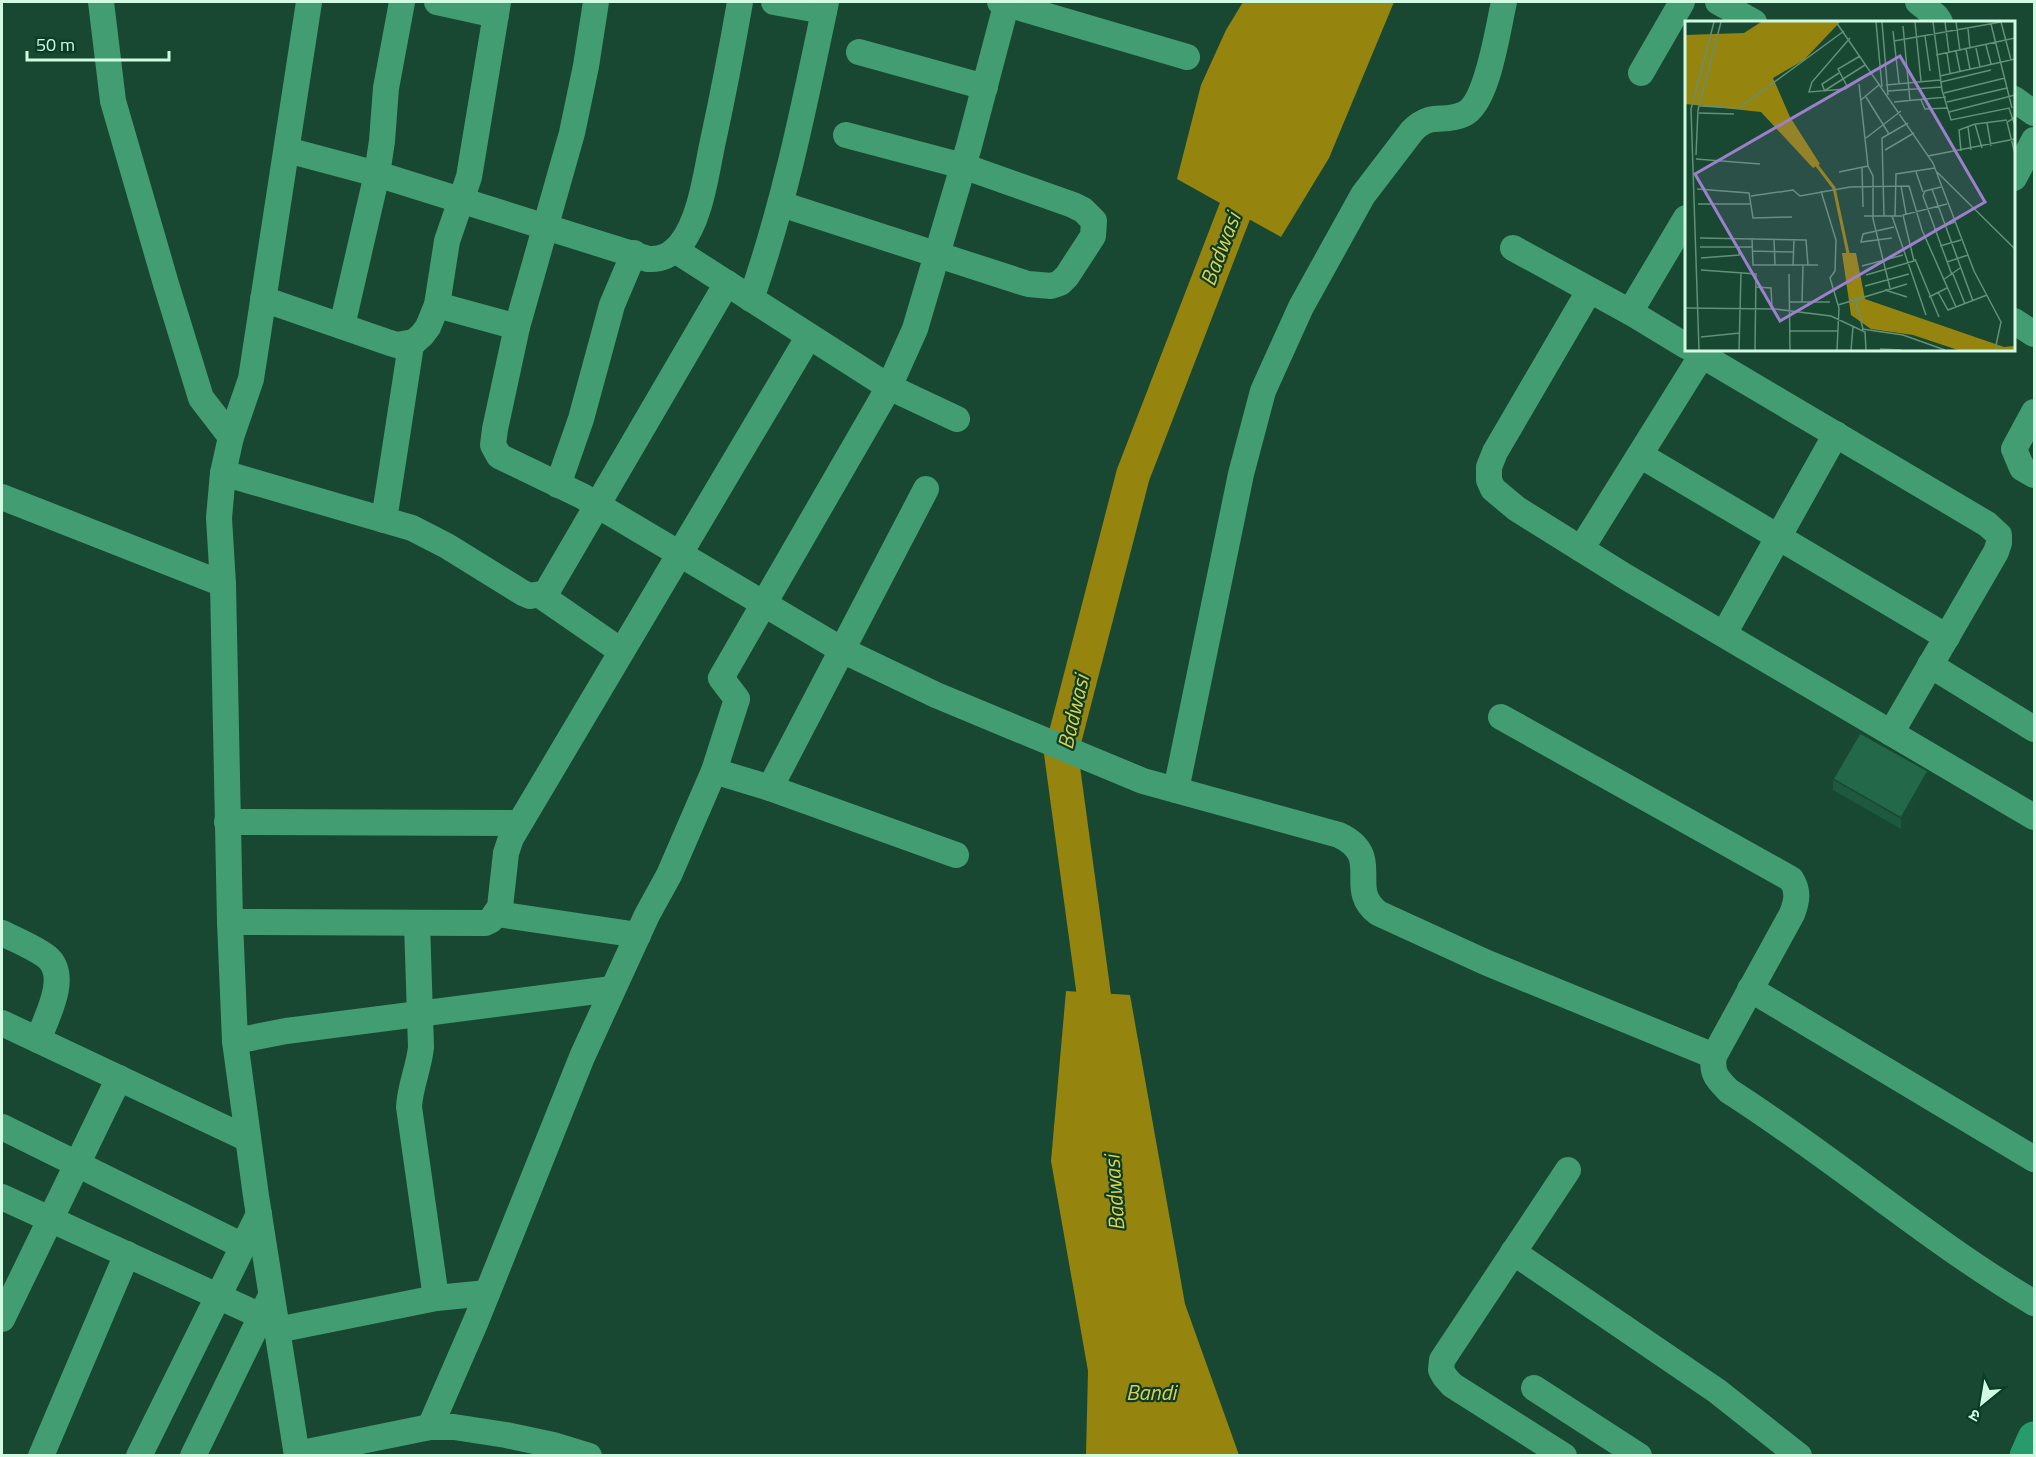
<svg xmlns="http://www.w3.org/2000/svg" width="2036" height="1457" font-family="'Titillium Web','Noto Sans Devanagari',sans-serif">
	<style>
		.water { fill: #95840e }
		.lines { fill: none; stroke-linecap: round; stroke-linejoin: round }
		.river { stroke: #95840e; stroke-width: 34 }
		.minor { stroke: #439d72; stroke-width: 26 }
		.major { stroke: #279b6b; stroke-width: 33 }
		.wall { fill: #1e593f }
		.shaded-wall { fill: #184933 }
		.building { fill: #236849; stroke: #184933; stroke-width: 1.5 }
		.labels { text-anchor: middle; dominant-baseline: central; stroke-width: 4.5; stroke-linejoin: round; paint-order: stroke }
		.water-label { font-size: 22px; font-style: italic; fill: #e3ce4c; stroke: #0a3d27 }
		.inset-river { fill: none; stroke: #95840e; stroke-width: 3 }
		.inset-road { fill: none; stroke: #629078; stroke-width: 1.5 }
		.view { fill: #9d7fcd; fill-opacity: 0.15; stroke: #9d7fcd; stroke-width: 3 }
		.inset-edge { fill: none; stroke: #d0fbe2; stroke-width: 3 }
	</style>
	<rect width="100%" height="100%" fill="#184831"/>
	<!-- water -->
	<g class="water">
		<polygon points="1243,2 1394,2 1329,158 1281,237 1177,179 1201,85 1226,30"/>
		<polygon points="1066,991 1130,995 1185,1304 1239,1455 1086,1455 1088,1371 1051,1161"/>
	</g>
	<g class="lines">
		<!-- river -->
		<polyline class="river" points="1100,1040 1061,753 1133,475 1252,167"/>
		<!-- minor -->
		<g class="minor">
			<polyline points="101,2 113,101 166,284 201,398 231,437"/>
			<polyline points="437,2 496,15"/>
			<path d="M596 2 586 66 572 133 517 327 495 429 493 445 499 456 582 496 842 650 936 695 1143 781 1339 835C1385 857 1345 888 1378 913L1485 962 1714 1056"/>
			<polyline points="774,2 824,11"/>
			<polyline points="1000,2 1187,57"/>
			<polyline points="1718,2 1754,22"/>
			<polyline points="1918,2 1936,16 1940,22"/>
			<polyline points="859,52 985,87"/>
			<polyline points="1641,73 1682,2"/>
			<polyline points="2014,99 2034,113"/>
			<path d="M287 150 377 174 648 259C662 260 671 255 680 245 701 219 706 173 713 141 723 95 732 48 740 2"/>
			<polyline points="2014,178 2034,140"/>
			<polyline points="781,204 1028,284 1051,286 1060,283 1067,276 1093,236 1094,221 1083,210 1073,205 963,166 846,135"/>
			<polyline points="1513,248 1630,312 1686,346"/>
			<polyline points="675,250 889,387 957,419"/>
			<polyline points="1589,291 1495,452 1489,467 1489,480 1493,489 1517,509 1626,577 2034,817"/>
			<polyline points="263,299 390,343 397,345 414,342 422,335 428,327 437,305 447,241 469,177 498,2"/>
			<path d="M751 299C785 202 805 102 826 2"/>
			<polyline points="437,305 517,327"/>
			<polyline points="1630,312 1686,218"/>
			<polyline points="2014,321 2034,334"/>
			<polyline points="342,326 377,174 382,141 386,88 402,2"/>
			<polyline points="1693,350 1987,524 1999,535 1999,543 1996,552 1891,733"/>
			<polyline points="2034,412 2014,449 2022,468 2034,475"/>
			<polyline points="1640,455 1947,637"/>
			<polyline points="223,473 412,528 447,546 523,593 530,596 546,593 727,283"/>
			<polyline points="558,485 581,419 612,305 634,253"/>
			<polyline points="2,497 223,584"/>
			<polyline points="384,520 411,345 414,342"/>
			<polyline points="1581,549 1702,355"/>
			<polyline points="540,595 621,651"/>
			<polyline points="1724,634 1836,434"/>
			<polyline points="1930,665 2034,729"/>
			<path d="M1501 717 1791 879C1799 891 1797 901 1792 914L1714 1056C1711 1073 1717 1079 1729 1091 1834 1158 1928 1240 2034 1303"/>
			<polyline points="714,771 770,788 956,855"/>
			<polyline points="770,788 926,489"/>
			<path d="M1176 790 1241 474 1263 391 1301 307 1363 195 1412 131C1431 111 1443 124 1464 114 1488 103 1498 27 1504 2"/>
			<polyline points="227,822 519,823"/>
			<polyline points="497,914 638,935"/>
			<polyline points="230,922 479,923 485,923 491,920 500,907 506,853 511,838 809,336"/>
			<path d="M417 923 421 1047C419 1068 410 1086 409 1107L436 1298"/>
			<path d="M2 933C16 940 34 947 47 957 70 976 46 1018 38 1040"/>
			<polyline points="1750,989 2034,1159"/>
			<polyline points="2,1023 248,1139"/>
			<polyline points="235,1041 286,1031 612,989"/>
			<polyline points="2,1127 243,1246"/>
			<polyline points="2,1197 261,1316"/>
			<polyline points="1513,1252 1717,1391 1799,1456"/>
			<polyline points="2,1319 119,1078"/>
			<polyline points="277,1330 436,1298 487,1293"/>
			<polyline points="1534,1388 1639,1456"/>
			<polyline points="430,1427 476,1321 582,1057 647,915 669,875 714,771 737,699 721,678 889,387 915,329 969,146 1007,2"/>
			<polyline points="297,1454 430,1427 454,1427 506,1435 553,1445 589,1456"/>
			<polyline points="41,1456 127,1254"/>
			<polyline points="139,1456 259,1214"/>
			<polyline points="193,1456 269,1300"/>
			<polyline points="297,1456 256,1196 235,1041 230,922 223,584 219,518 223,473 231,437 251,379 309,2"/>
			<polyline points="1564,1456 1452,1385 1445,1377 1441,1370 1442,1360 1568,1170"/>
		</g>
		<!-- major -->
		<polyline class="major" points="2026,1456 2034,1438"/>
	</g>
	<!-- wall -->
	<polygon class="wall" points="1833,779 1928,782 1901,829 1833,790"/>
	<!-- shaded-wall -->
	<polygon class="shaded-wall" points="1928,771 1928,782 1901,829 1901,818"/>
	<!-- building -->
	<polygon class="building" points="1860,733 1928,771 1901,818 1833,779"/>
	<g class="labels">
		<!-- water labels -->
		<g class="water-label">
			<text transform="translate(1220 249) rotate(-69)">Badwasi</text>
			<text transform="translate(1073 712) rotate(-77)">Badwasi</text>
			<text transform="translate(1114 1193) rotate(-94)">Badwasi</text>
			<text x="1151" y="1392">Bandi</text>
		</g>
	</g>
	<!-- overview -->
	<g transform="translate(1685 21)">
		<rect width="330" height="330" fill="#184831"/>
		<path d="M76 1H155L119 39 88 57 105 96 135 143 128 147 76 91 0 83V14L59 12ZM157 232H171L180 278 319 326 329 325 330 329H273L228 314 186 308 166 294Z" fill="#95840e"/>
		<path class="inset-river" d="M130 142 149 167 164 237"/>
		<path class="inset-road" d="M151 1 248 142 289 250 316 301 310 329M191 1 197 66M197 1 203 74M230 1 236 60M248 1 257 69 266 99 324 87 330 105M260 1 264 32M271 1 275 30M316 1 326 39M306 3 327 87M218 5 225 80M283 8 285 28M208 10 214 62M240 15 245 50M165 17 127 61 124 71 160 68 186 52M209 20 316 1M301 24 306 43M291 27 295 46M281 28 285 48M271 30 275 50M262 32 265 52M251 34 330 17M255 55 330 38M256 61 306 49M174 63 183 145 188 155V198L205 267M201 64 255 59M163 67 153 48 175 35M139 70 180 44M203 70 256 66M140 71 137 63 154 52M259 72 320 57M181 76 204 113M176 79 195 63M236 79 240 88 263 87M209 81 261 76M262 81 322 67M15 85 54 87 159 10M264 91 330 74M14 92 49 93M329 97 322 101 330 133M302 102 306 125M291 103 322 99M283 106 286 129M181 117 216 90M200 129 229 112M276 130 274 109 290 103 297 127M11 134 13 89 36 1M243 135 330 118M11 138 75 143M177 147 178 186M154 151 183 145M231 151 238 171M252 151 330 228M216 165 221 193M256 166 240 170 238 175 267 254M12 168 64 172 68 197 107 196M247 168 288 280M136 170 151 219 150 250 145 257 154 287 152 329M66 175 108 169 115 175 165 166 224 165 237 209 271 286M13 183H66M179 195H217M199 195 197 117 223 102M207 195 241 294M210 195 211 153 250 147M249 209 270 201M15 217 121 219 123 244M67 217 68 244H133M207 217 176 221 178 213 209 206M89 218 90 244M255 225 276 219M15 226H67M67 230 108 231M16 237 54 234V226M230 238 254 296M262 241 283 234M108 245 109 218M177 245 218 234M16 249 71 253 70 329M104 253 105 329M268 253 280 283M181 254 229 240 218 194 262 183M258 259 275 247M180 265 224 253M71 266 86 267 87 288M200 269 222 276M253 271 263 289 302 274M244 276 262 267M170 277 178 308M104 281H145M117 281 118 245M153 284 222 263M0 287 90 288 146 295 180 311 181 329M177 308 218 314 260 329M104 310H153M16 316 55 312M195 328 216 329M14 329 6 88 29 1M54 329 56 251M166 329 168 306"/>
		<path class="view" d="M215 35 300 181 95 300 10 153Z"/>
		<rect width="330" height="330" class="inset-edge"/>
	</g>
	<!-- border -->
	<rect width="2036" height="1457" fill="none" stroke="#d0fbe2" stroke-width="6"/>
	<!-- north arrow -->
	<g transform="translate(1982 1403) rotate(210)" stroke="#0a3d27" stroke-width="4.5" paint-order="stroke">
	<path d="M0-4.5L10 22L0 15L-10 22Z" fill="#d0fbe2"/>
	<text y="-9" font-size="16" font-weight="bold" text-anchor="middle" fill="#d0fbe2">उ</text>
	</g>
	<!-- scale -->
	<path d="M27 51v9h142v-9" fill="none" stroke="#d0fbe2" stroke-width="3"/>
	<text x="36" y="51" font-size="18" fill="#d0fbe2" stroke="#0a3d27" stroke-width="4.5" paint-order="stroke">50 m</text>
</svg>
